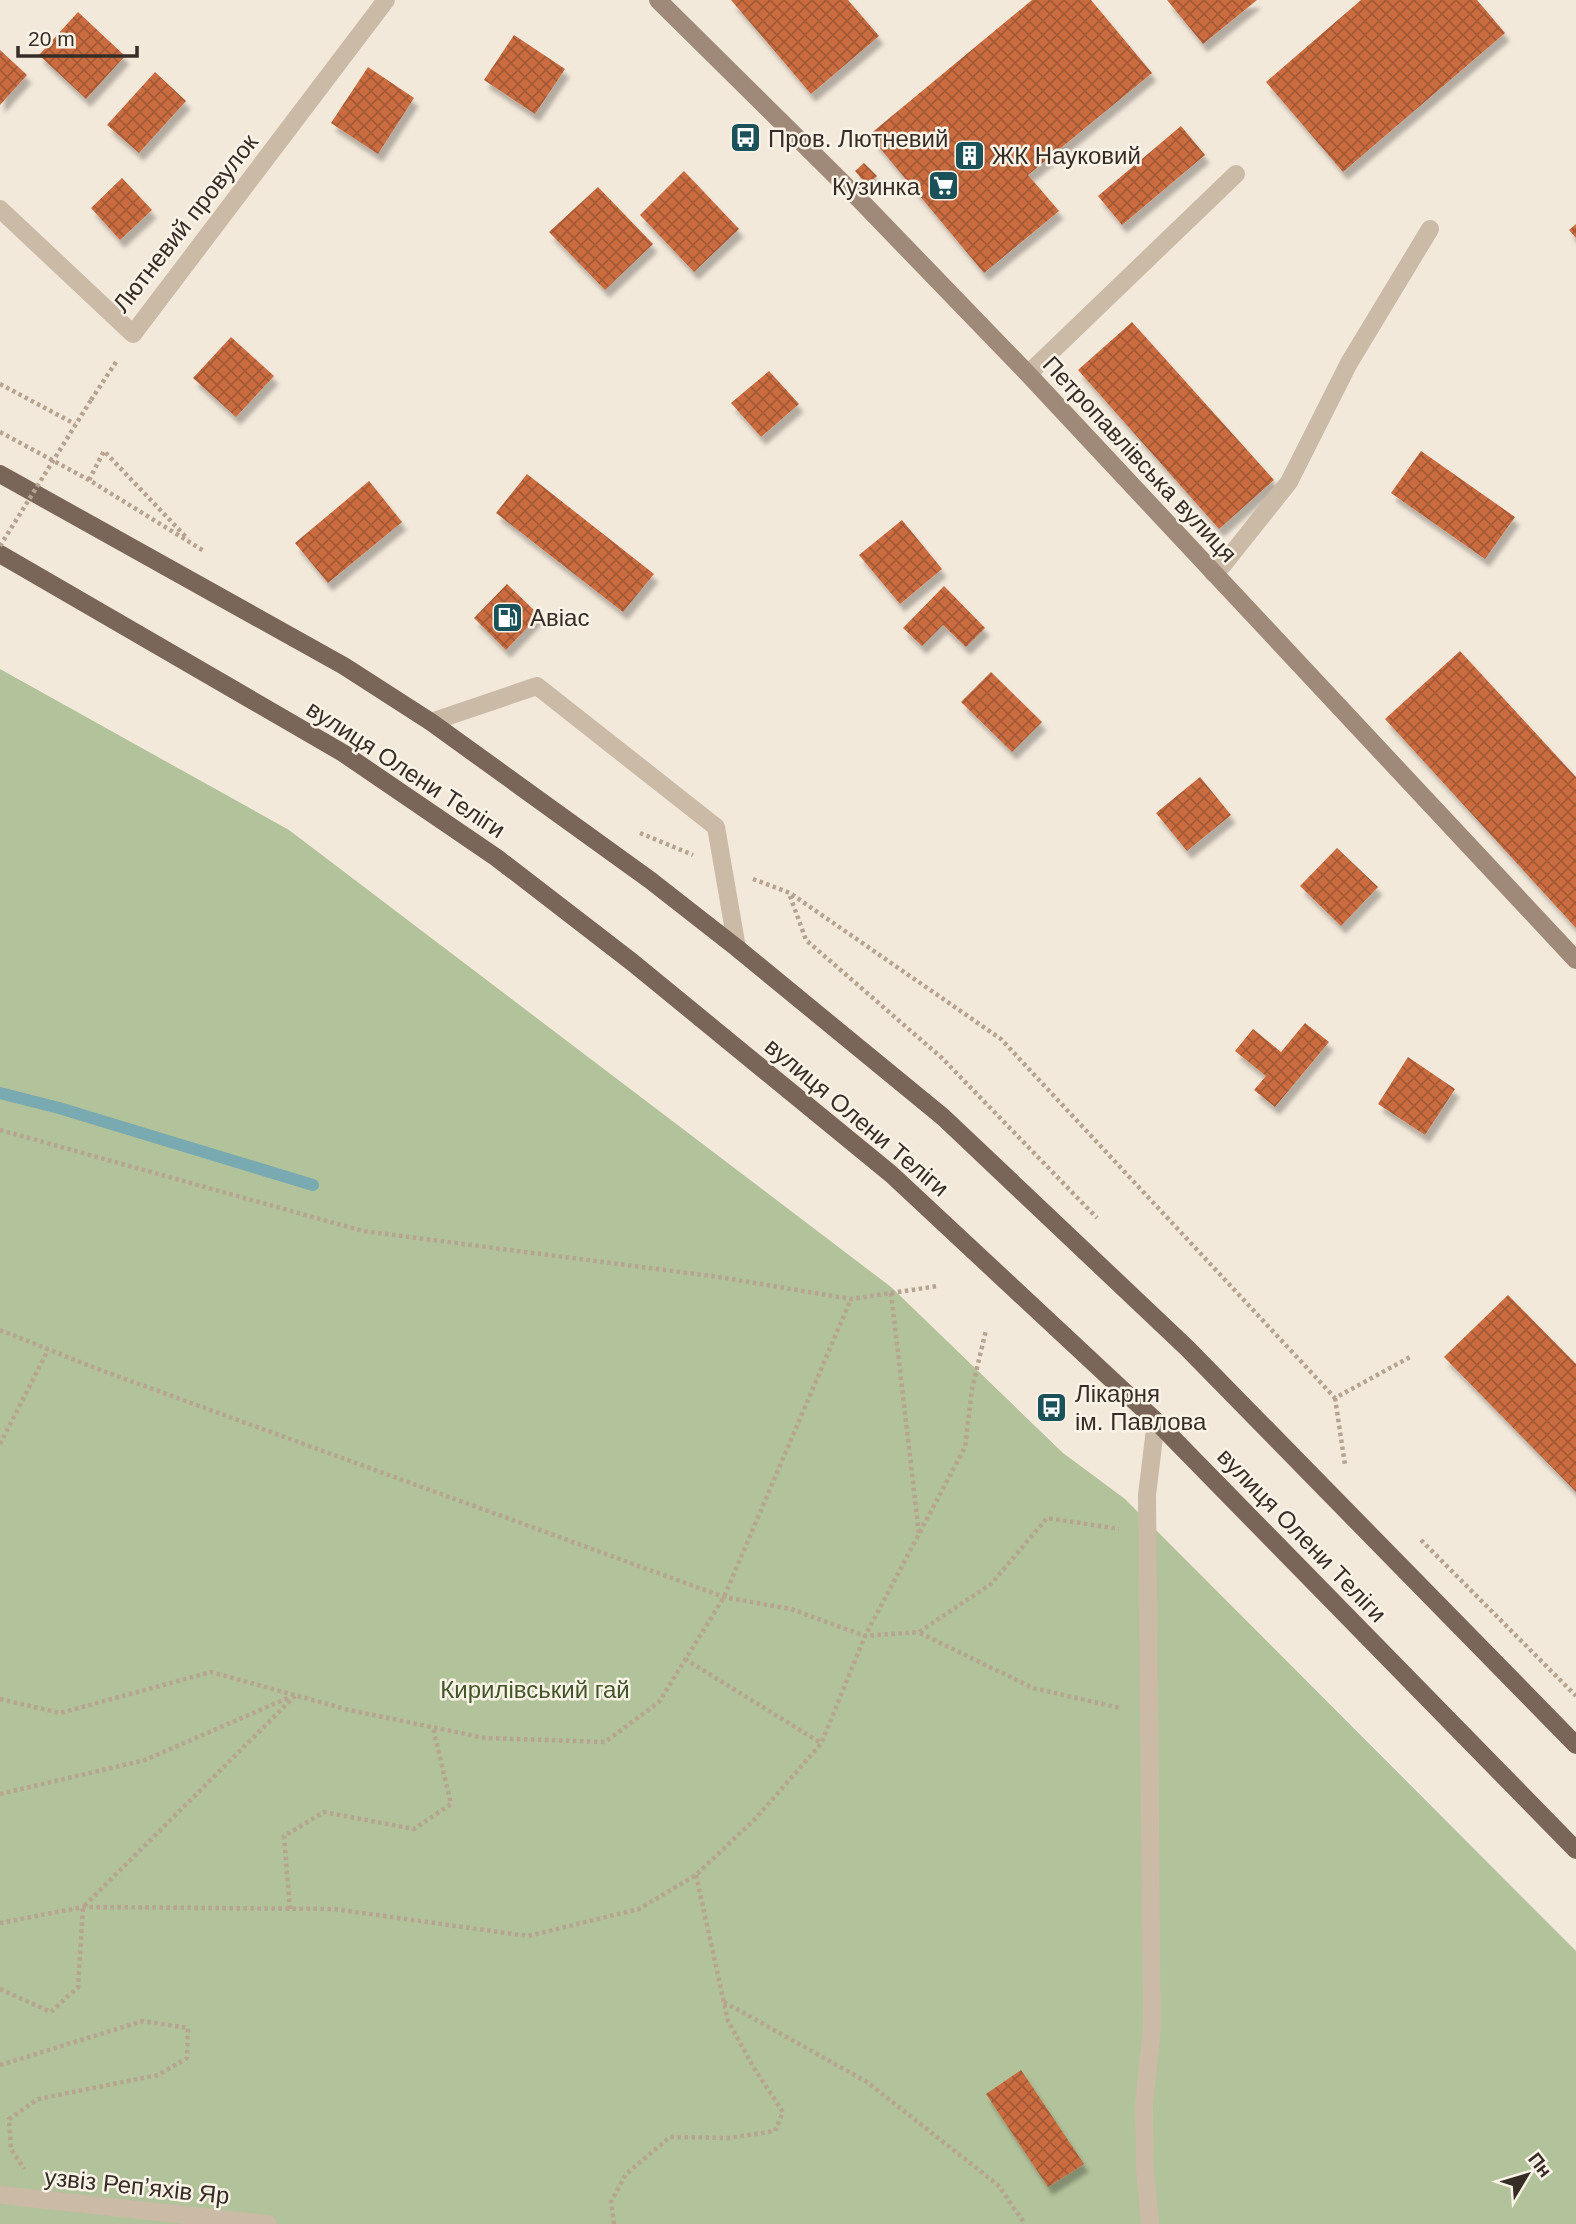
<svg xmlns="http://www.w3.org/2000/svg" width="1576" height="2224" font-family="Helvetica,sans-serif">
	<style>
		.green { fill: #b2c29a }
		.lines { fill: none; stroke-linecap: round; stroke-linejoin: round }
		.stream { stroke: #79aab1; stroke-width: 12 }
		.building { fill: url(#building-cross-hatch); filter: url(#shadow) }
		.path { stroke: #b7a490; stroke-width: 4.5; stroke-dasharray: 3.5 3.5; stroke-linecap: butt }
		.lane { stroke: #cbbaa6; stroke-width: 18 }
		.street { stroke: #cbbaa6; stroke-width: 18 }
		.secondary { stroke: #9f8978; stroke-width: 18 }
		.primary { stroke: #7a6658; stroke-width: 18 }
		.path-bridge { stroke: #b7a490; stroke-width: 4.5; stroke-dasharray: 3.5 3.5; stroke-linecap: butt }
		.labels { text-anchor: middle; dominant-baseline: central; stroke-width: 5; stroke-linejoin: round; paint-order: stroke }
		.poi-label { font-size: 24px; fill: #372d27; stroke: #faf3e7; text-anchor: start }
		.street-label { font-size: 24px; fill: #372d27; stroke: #faf3e7 }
		.park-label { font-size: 24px; fill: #43562a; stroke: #faf3e7 }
	</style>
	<defs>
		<pattern id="building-cross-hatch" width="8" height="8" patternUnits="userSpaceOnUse" patternTransform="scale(1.75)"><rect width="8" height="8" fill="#ca6c41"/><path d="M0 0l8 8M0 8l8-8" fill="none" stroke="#a55936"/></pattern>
		<filter id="shadow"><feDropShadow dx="4.5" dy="8" stdDeviation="2" flood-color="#0004"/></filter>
	</defs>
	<rect width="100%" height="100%" fill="#f3e9db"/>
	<!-- green -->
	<polygon class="green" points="0,669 289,830 891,1287 1063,1453 1125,1499 1576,1951 1576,2224 0,2224"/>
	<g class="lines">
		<!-- stream -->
		<polyline class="stream" points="0,1093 59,1108 313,1185"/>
	</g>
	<!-- building -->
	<g class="building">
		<polygon points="731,0 848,0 879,36 811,94"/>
		<polygon points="1032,0 1091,0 1152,73 1028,175 1059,211 984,273 869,135"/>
		<polygon points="1167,0 1257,0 1203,44"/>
		<polygon points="1361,0 1477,0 1505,33 1343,172 1266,82"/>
		<polygon points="78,12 125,56 86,99 39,55"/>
		<polygon points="514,35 565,69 535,114 484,80"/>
		<polygon points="0,50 27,75 0,105"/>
		<polygon points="368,67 414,98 378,154 331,123"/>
		<polygon points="155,72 186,101 139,153 107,125"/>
		<polygon points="1181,126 1205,155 1122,225 1098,196"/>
		<polygon points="864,163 877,176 867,185 855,171"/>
		<polygon points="684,171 739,229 694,272 640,215"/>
		<polygon points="122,178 152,210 120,240 91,208"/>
		<polygon points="598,187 653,244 605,290 549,232"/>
		<polygon points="1576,224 1576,238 1569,230"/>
		<polygon points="1132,322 1274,480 1219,529 1078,370"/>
		<polygon points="231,337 274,376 236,417 193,378"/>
		<polygon points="769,371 799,404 761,437 731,403"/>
		<polygon points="1421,451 1515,517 1485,559 1391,493"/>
		<polygon points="527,474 654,574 623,612 496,513"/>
		<polygon points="369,481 402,522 328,583 295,543"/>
		<polygon points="902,520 942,569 900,604 859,555"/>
		<polygon points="507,584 539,615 506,650 474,618"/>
		<polygon points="944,586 985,628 966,647 943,625 922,646 903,628"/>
		<polygon points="1460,651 1576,777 1576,928 1385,719"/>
		<polygon points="991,672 1042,722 1012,752 961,702"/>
		<polygon points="1200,777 1231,815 1187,851 1156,813"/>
		<polygon points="1337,848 1378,887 1341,926 1300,886"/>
		<polygon points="1305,1023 1329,1042 1275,1107 1254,1090 1266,1076 1235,1051 1253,1029 1281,1052"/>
		<polygon points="1408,1057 1455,1089 1425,1135 1378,1104"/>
		<polygon points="1508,1295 1576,1364 1576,1492 1444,1357"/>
		<polygon points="1021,2070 1084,2164 1048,2187 986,2094"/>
	</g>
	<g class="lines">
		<!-- path -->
		<g class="path">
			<polyline points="0,384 75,424"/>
			<polyline points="91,400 118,359"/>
			<polyline points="0,432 89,480 204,551"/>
			<polyline points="89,480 104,451 188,539"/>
			<polyline points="640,833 693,855"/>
			<polyline points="753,879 790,893 1001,1039 1335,1398 1412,1356"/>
			<polyline points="790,896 806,940 942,1058 1097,1218"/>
			<polyline points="0,1130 363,1231 719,1277 851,1299 938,1286"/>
			<polyline points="891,1293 919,1534"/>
			<polyline points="0,1330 95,1368 724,1597 791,1609 865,1636 919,1632 991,1584 1047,1518 1119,1529"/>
			<polyline points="1335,1398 1345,1465"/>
			<polyline points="0,1444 48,1350"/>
			<polyline points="1421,1540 1576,1696"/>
			<polyline points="920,1633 1033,1688 1120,1708"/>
			<polyline points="685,1659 821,1743"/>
			<polyline points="0,1699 60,1713 211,1672 349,1710 485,1738 605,1742 659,1702 724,1597 851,1299"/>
			<polyline points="0,1794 145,1760 290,1697"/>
			<polyline points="290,1909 284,1836 324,1812 414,1829 451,1804 433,1728"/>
			<polyline points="0,1923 83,1907 334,1909 528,1936 639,1909 696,1875 755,1819 821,1744 865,1636 965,1447 972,1389 986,1330"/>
			<polyline points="0,1989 51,2012 78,1987 83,1907 295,1696"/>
			<polyline points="724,2002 867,2082 998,2185 1025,2224"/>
			<polyline points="0,2065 143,2021 188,2028 187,2058 158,2075 38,2099 9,2119 11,2149 24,2169"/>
			<polyline points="614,2224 611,2202 626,2174 670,2137 729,2138 775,2131 783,2112 754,2068 728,2021 696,1875"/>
		</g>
		<!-- lane -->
		<g class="lane">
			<polyline points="1028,374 1236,174"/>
			<polyline points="1213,573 1223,565 1289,482 1349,363 1430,229"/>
			<polyline points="431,722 537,686 716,827 737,948"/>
			<polyline points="0,2195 268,2224"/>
			<polyline points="1150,2224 1145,2168 1144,2106 1152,2028 1147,1495 1156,1421"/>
		</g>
		<!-- street -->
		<polyline class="street" points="0,209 133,334 386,0"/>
		<!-- secondary -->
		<polyline class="secondary" points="658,0 858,198 1028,374 1576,960"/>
		<!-- primary -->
		<g class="primary">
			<polyline points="0,474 344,666 431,722 650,880 737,948 943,1117 1187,1348 1576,1745"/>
			<polyline points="0,554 343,753 497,858 632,962 891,1174 1156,1421 1576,1850"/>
		</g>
		<!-- path-bridge -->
		<polyline class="path-bridge" points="0,546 91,400"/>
	</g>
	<!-- icons -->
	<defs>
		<symbol id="bus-square" viewBox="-11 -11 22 22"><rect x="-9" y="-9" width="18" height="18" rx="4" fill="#1b525a" stroke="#faf3e7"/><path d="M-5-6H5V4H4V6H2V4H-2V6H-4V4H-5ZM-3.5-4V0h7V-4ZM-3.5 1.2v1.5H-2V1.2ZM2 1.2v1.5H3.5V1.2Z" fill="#fff"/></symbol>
		<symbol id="building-square" viewBox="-11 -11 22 22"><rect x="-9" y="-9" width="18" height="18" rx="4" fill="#1b525a" stroke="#faf3e7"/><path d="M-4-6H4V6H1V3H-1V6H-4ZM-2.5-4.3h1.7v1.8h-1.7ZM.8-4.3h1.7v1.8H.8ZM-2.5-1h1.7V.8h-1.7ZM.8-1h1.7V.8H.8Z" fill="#fff"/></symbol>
		<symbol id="supermarket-square" viewBox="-11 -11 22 22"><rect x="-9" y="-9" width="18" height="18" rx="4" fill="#1b525a" stroke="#faf3e7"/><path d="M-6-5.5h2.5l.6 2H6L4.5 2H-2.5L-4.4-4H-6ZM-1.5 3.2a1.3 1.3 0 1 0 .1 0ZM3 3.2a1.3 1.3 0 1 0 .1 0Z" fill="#fff"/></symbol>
		<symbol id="fuel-square" viewBox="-11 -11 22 22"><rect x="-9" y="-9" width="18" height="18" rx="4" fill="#1b525a" stroke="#faf3e7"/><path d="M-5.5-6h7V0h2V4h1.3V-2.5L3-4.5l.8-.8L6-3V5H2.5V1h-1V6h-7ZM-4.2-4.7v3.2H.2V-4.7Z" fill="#fff"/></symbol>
	</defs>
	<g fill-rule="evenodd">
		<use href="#bus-square" x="728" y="120" width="35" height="35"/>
		<use href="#building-square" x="952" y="138" width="35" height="35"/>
		<use href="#supermarket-square" x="926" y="168" width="35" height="35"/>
		<use href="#fuel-square" x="490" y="600" width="35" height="35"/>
		<use href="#bus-square" x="1034" y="1390" width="35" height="35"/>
	</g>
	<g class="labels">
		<!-- poi labels -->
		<g class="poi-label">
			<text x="768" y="138">Пров. Лютневий</text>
			<text x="992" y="155">ЖК Науковий</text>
			<text x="920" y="186" text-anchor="end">Кузинка</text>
			<text x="530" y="617">Авіас</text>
			<text x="1075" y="1393">Лікарня<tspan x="1075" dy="28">ім. Павлова</tspan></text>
		</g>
		<!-- street labels -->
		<g class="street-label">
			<text transform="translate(185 223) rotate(-52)">Лютневий провулок</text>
			<text transform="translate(1140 459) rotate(47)">Петропавлівська вулиця</text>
			<text transform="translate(406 769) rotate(33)">вулиця Олени Теліги</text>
			<text transform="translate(857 1117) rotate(40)">вулиця Олени Теліги</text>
			<text transform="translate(1302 1535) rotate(46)">вулиця Олени Теліги</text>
			<text transform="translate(137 2186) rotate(6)">узвіз Репʼяхів Яр</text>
		</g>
		<!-- park labels -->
		<g class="park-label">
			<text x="535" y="1689">Кирилівський гай</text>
		</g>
	</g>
	<!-- north arrow -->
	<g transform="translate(1527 2175) rotate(52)" stroke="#faf3e7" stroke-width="5" paint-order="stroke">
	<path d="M0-5L12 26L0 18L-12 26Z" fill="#372d27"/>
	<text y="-10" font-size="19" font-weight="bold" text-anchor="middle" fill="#372d27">Пн</text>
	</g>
	<!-- scale -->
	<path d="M18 46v10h119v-10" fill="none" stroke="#372d27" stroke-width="3.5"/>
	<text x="28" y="46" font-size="21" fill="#372d27" stroke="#faf3e7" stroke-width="5" paint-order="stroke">20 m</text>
</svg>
